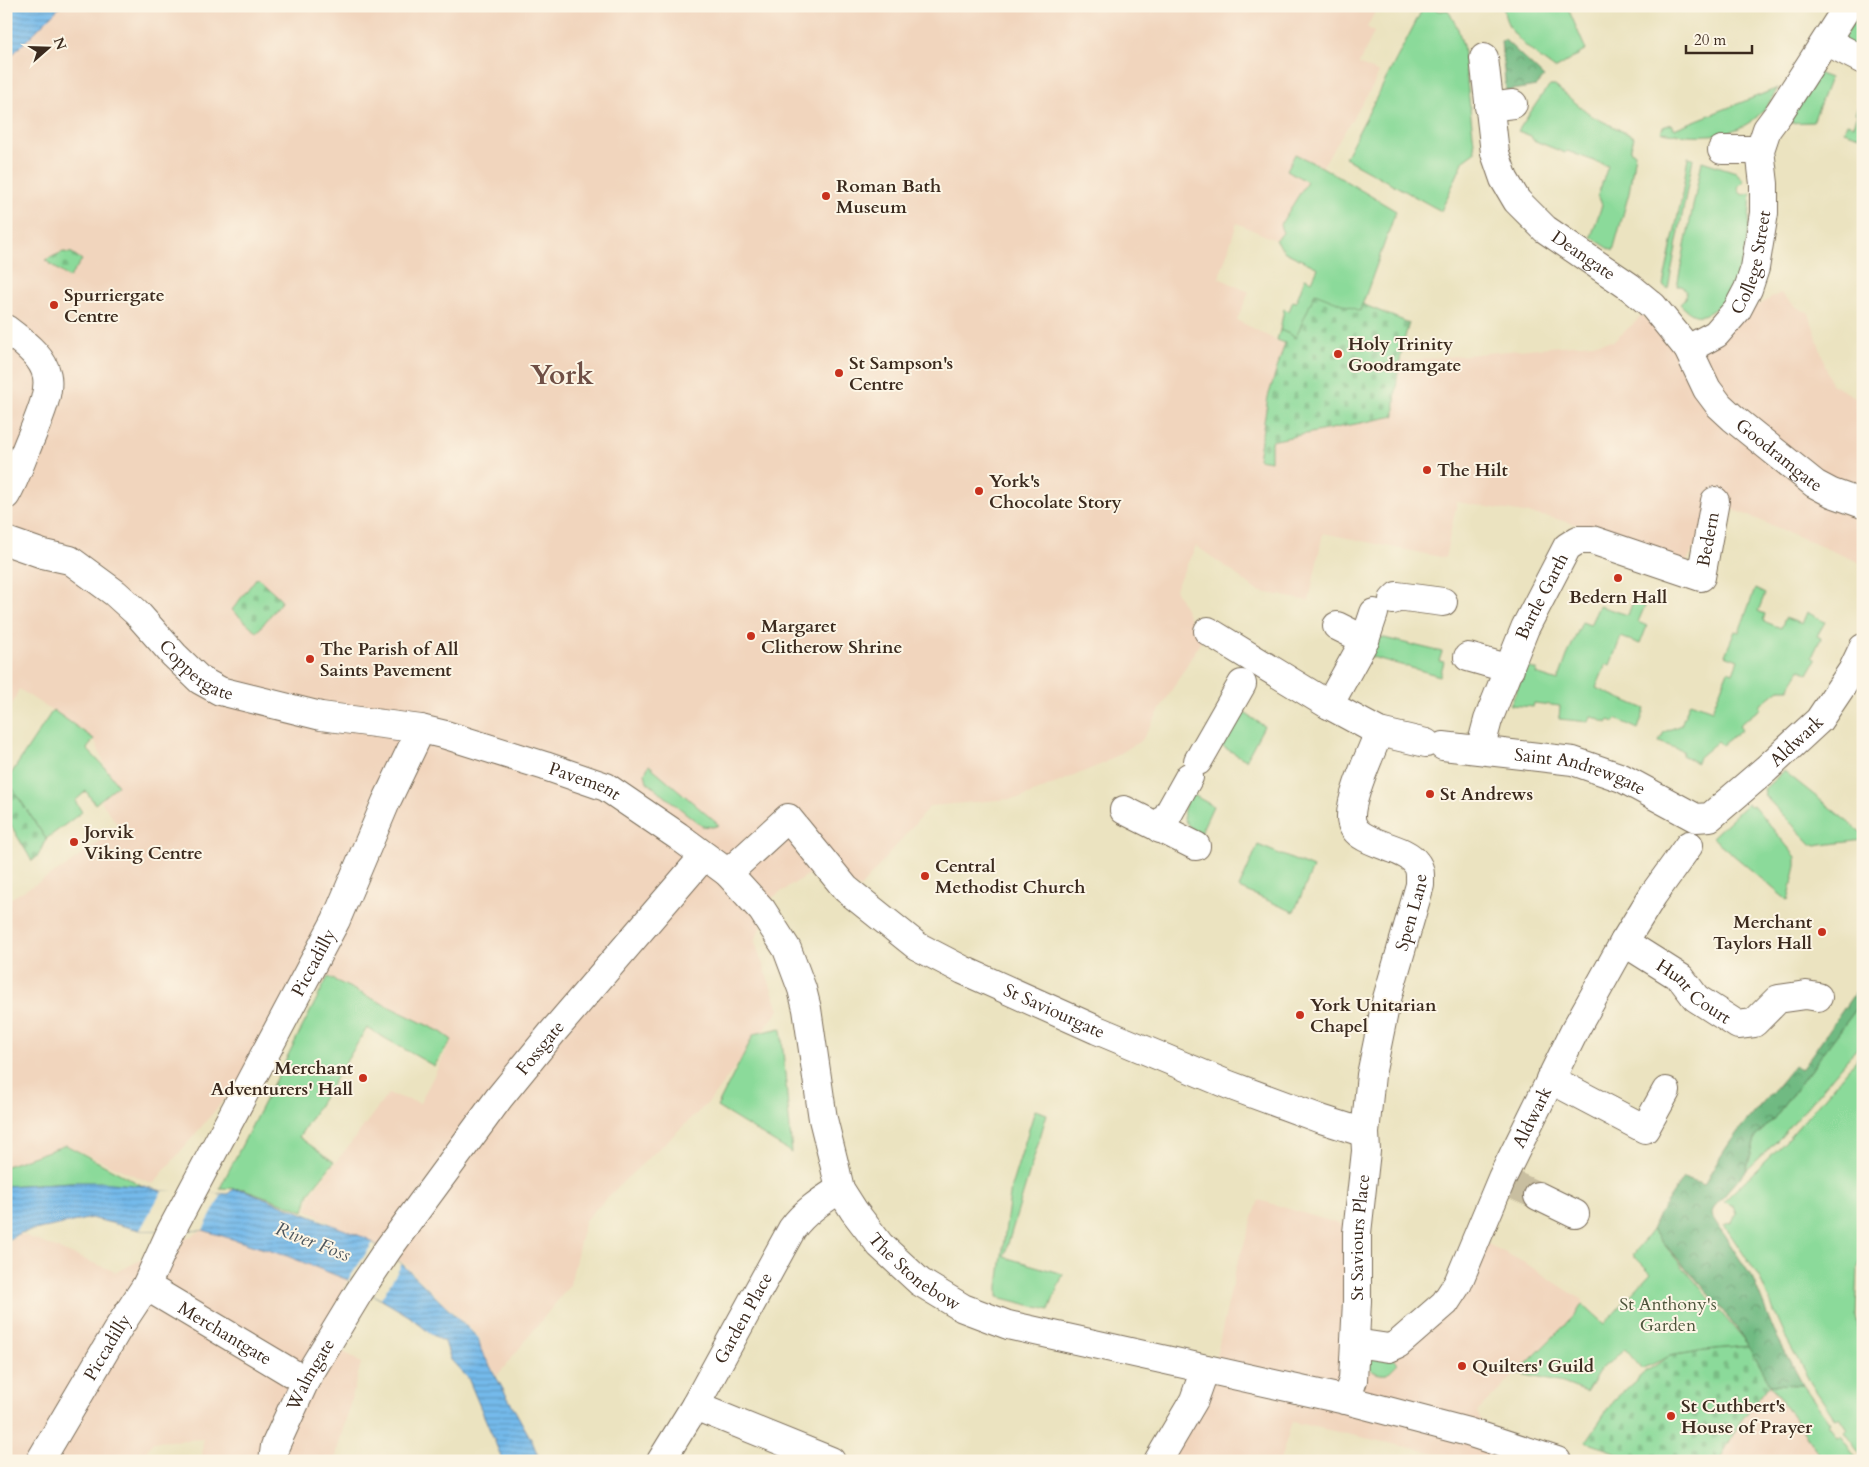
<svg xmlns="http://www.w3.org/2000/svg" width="1869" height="1467" font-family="Cardo,serif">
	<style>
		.built { fill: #f1d5bd }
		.green { fill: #8bda9a; stroke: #63825c }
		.forest { fill: url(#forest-crowns); stroke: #567250 }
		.cemetery { fill: url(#cemetery-stones); stroke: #63825c }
		.water { fill: url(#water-rules); stroke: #587284 }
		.pier { fill: #ebe3c0 }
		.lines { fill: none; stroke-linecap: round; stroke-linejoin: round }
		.minor-tunnel { stroke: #c8bea0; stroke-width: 28; stroke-dasharray: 28 14; stroke-linecap: butt }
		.minor-casing { stroke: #796b57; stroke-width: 30 }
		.major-casing { stroke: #796b57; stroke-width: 30 }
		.minor { stroke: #fff; stroke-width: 28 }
		.major { stroke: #fff; stroke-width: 28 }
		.poi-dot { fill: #c8321e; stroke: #fcf5e5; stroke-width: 2 }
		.labels { text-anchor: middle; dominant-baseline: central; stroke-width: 4; stroke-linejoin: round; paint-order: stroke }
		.poi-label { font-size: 18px; font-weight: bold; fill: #3b2a1e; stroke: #fcf5e5; text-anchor: start }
		.street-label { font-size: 18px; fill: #3b2a1e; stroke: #fcf5e5 }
		.park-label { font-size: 18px; fill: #4f563d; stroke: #fcf5e5 }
		.water-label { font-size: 19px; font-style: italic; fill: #4c555c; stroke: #fcf5e5 }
		.town-label { font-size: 28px; font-weight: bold; fill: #6f4f45; stroke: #fcf5e5 }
	</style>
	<defs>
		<pattern id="forest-crowns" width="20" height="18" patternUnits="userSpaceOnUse" patternTransform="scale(1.25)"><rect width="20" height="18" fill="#70ba82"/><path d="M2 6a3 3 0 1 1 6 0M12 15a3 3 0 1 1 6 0" fill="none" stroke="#5d976a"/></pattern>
		<pattern id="cemetery-stones" width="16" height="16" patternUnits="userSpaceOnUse" patternTransform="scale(1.25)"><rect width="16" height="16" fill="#8bda9a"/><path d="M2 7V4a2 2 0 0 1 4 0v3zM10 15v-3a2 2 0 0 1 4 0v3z" fill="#79bb84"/></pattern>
		<pattern id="water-rules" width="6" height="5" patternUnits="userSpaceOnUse" patternTransform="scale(1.25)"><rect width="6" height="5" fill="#74baeb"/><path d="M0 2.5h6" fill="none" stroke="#6097be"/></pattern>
	</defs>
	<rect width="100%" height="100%" fill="#fcf5e5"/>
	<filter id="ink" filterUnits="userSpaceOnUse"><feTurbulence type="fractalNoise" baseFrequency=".02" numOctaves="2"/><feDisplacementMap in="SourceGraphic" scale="10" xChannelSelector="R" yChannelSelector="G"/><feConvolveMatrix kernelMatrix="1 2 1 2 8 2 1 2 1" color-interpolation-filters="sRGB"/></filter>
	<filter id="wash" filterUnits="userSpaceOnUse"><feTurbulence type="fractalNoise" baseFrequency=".0096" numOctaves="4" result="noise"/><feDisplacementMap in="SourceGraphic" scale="20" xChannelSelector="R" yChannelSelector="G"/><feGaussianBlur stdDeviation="1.12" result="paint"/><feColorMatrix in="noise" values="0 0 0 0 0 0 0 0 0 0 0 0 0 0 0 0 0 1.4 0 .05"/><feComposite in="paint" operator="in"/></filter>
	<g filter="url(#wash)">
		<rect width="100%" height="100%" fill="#ebe3c0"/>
		<!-- built -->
		<g class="built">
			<polygon points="61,6 1378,6 1367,27 1374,32 1359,64 1379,73 1373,86 1322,167 1280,225 1283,233 1275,240 1237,223 1219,278 1249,292 1237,320 1285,345 1268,397 1395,416 1401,361 1614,341 1643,315 1677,352 1780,293 1798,308 1809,313 1831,384 1863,401 1863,564 1721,504 1686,563 1639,542 1549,517 1457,502 1445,558 1323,533 1309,601 1257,591 1229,569 1196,546 1175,589 1201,641 1142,740 1102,764 1021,798 930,806 860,888 809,874 770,899 755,942 779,1010 708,1103 627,1178 585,1220 570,1285 497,1376 481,1350 480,1338 403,1263 307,1210 310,1195 357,1135 388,1094 420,1103 452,1040 328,977 153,1184 66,1145 6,1166 6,901 65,867 119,827 101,801 117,785 107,770 94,739 19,689 6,718 6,61"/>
			<polygon points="1259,1200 1353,1228 1345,1321 1395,1339 1486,1243 1527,1264 1582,1300 1582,1304 1576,1314 1477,1412 1501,1461 1471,1461 1292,1422 1280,1461 1165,1461 1209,1388 1236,1268"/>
			<polygon points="203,1230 287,1256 348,1280 321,1337 361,1363 337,1451 336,1461 202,1461 203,1439 153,1442 140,1461 6,1461 6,1243 21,1234 116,1272"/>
			<polygon points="1770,1384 1814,1446 1824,1461 1719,1461 1740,1422"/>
		</g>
		<!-- green -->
		<g class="green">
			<polygon points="1424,6 1440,11 1448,10 1458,29 1463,46 1475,152 1464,160 1441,211 1345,158"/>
			<path d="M1504 6H1567L1586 50 1555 69C1536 55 1502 32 1504 6Z"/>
			<polygon points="1863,7 1863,51 1842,39"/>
			<polygon points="1814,72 1830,78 1813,122 1783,123"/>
			<polygon points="1550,86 1555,86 1592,116 1634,137 1630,151 1635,153 1629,193 1613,251 1591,237 1602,205 1598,195 1608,166 1567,151 1565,153 1533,140 1531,136 1518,131 1544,92"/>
			<path d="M1778 88C1773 96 1768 107 1760 114 1733 140 1695 137 1661 132L1663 127 1671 124 1674 129Z"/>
			<polygon points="1861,99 1863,100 1863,137 1844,131 1847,123 1854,125 1858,114 1855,113"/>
			<polygon points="1295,154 1322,167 1396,211 1360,311 1296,337 1280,330 1284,309 1289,311 1293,301 1296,302 1305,278 1312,281 1318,268 1285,252 1275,240 1283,233 1280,225 1307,182 1287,170"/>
			<polygon points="1688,157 1693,158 1668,289 1663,285 1681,201"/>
			<path d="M1702 161 1736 172 1744 181 1738 187 1739 192 1743 195 1751 193C1748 231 1748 287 1713 310 1698 320 1691 315 1680 304L1685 299 1686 291 1682 286H1677Z"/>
			<polygon points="1755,589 1765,594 1758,611 1765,614 1763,621 1781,628 1785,618 1802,624 1807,612 1825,622 1817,636 1821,638 1812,657 1816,660 1808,674 1800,669 1789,689 1780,689 1759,706 1761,708 1739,725 1742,729 1722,745 1718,741 1699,757 1697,763 1682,755 1683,751 1659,742 1664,732 1681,725 1690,702 1712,710 1728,671 1733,673 1738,660 1725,655 1735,631 1739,632"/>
			<polygon points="1634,598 1647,601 1638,622 1647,626 1640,644 1621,637 1610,665 1606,664 1596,688 1645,709 1638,729 1616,719 1615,722 1609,720 1607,723 1591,716 1589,722 1559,719 1560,706 1534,703 1533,707 1510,705 1527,667 1537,670 1536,674 1558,681 1567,656 1582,622 1590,625 1599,606 1628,615"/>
			<polygon points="1376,636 1442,652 1439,661 1444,662 1440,676 1369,656"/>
			<polygon points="1237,708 1264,726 1246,760 1218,744"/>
			<polygon points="53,710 94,739 87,749 107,770 118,785 95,804 86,791 75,801 82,812 46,839 7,780"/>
			<polygon points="649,765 719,825 713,827 702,826 647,782 645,773"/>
			<polygon points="1784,771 1863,834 1863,840 1822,845 1816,846 1811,844 1764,795 1765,793 1764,789"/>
			<path d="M1190 793 1213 806 1200 834C1179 822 1181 813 1190 793Z"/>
			<polygon points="1747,804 1751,806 1753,805 1796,857 1796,866 1788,901 1712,837"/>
			<polygon points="1258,845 1313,868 1294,912 1239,888"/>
			<polygon points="328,977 441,1032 452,1040 434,1066 367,1028 299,1137 334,1162 309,1193 304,1211 244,1189 220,1188"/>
			<polygon points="1863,1000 1863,1041 1781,1137 1746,1171 1756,1136 1772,1121"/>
			<polygon points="781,1028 792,1153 717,1107 754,1034"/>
			<polygon points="1863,1052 1863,1252 1858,1267 1856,1316 1863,1352 1863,1458 1844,1432 1847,1429 1839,1417 1835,1419 1810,1382 1785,1336 1759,1277 1724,1225 1732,1222 1736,1213 1733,1206 1724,1201 1787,1140"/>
			<polygon points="1035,1110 1047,1114 1004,1257 1063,1274 1049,1310 998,1297 998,1286 1011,1187"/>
			<polygon points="66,1145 143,1186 72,1182 6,1186 6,1166"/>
			<polygon points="1652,1230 1749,1346 1705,1350 1670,1356 1642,1369 1625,1349 1599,1371 1586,1392 1563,1383 1517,1373 1576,1314 1582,1304 1604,1324 1651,1273 1633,1255"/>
			<path d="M1391 1356 1398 1363 1387 1374C1377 1375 1372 1372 1366 1365L1368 1358Z"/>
			<polygon points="1770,1384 1803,1385 1830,1423 1828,1424 1837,1436 1840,1435 1858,1461 1824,1461"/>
		</g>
		<!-- forest -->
		<g class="forest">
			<polygon points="1505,40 1544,77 1536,86 1506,91 1501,41"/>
			<path d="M1863 981V1000L1772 1121 1756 1136 1746 1171 1715 1206 1712 1212 1713 1218 1753 1279 1774 1331 1803 1385 1770 1384 1749 1346 1718 1304 1652 1230 1659 1214 1683 1178 1704 1185C1717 1162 1731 1138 1749 1118 1764 1100 1781 1084 1794 1065L1801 1070Z"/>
		</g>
		<!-- cemetery -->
		<g class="cemetery">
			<polygon points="63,252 72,253 82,260 69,278 45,260"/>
			<path d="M1315 293 1360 311 1362 304 1409 323C1401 348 1394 389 1395 416L1271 441V461L1258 459 1268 397 1285 343 1277 340 1280 330 1296 337Z"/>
			<polygon points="257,577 281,599 281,602 257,632 232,610"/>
			<polygon points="6,779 46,839 38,856 32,861 6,817"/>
			<polygon points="1749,1346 1770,1384 1740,1422 1719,1461 1640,1461 1586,1442 1614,1400 1645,1372 1670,1356 1705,1350"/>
		</g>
		<!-- water -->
		<g class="water">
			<polygon points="6,6 61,6 6,61"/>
			<polygon points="72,1182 102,1182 143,1186 162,1191 228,1194 233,1189 244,1190 368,1239 402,1264 478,1338 481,1350 532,1441 540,1461 503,1461 468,1378 451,1360 445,1342 431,1334 409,1316 348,1280 287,1256 203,1230 140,1230 91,1218 20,1233 6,1241 6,1186"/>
		</g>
		<!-- pier -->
		<g class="pier">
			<polygon points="162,1191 193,1191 222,1194 203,1230 140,1230"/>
			<polygon points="373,1243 402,1264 381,1299 348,1280"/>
		</g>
	</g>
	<g filter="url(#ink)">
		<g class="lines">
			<!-- minor-tunnel -->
			<polyline class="minor-tunnel" points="1514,1185 1538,1196"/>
			<defs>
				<g id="minor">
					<polyline points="1826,41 1863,60"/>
					<path id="s1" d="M1484 58 1495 153 1504 179 1517 201 1545 229 1630 287 1653 306 1688 349 1707 389 1719 405 1733 418 1815 484 1832 493 1863 504"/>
					<polyline points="1489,107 1513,104"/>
					<polyline points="1722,150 1760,150"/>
					<path id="s2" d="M1688 349 1716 334 1737 310 1748 289 1755 268 1764 213V184L1760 150 1767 129 1779 113 1848 6"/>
					<path id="s3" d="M6 541 43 554 70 560 115 593 136 612 174 655 200 680 220 691 321 716 421 729 446 735 545 766 606 787 678 836 728 873 762 910 787 949 802 989 807 1009 823 1119 834 1163 840 1189 854 1211 880 1245 920 1282 963 1308 1008 1325 1346 1400 1468 1432 1557 1461"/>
					<polyline points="1393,600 1397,596 1443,602"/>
					<polyline points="1337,626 1365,640"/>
					<polyline points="1208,631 1329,705 1379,732 1426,743"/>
					<polyline points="1468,657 1510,669"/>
					<polyline points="1329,705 1365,640 1374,613"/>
					<path id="s4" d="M1443 746 1573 761 1622 778 1696 818 1710 817 1766 769 1819 720 1852 671 1863 648"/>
					<path id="s5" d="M1480 750 1488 720 1525 628 1567 547 1578 540H1592L1701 577 1715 501"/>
					<polyline points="1198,761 1242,684"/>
					<polyline points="1124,810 1196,846"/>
					<polyline points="1160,829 1189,777"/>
					<path id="s6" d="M728 873 788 818 846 889 917 946 963 970 1097 1030 1229 1085 1321 1119 1365 1133"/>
					<path id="s7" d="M1624 942 1681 978 1696 998 1738 1025 1754 1023 1778 999 1806 995 1818 997"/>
					<polyline points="1550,1079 1645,1129 1666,1091"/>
					<polyline points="1538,1196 1575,1214"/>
					<path id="s8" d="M146 1286 305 1381"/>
					<path id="s9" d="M1355 1343 1389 1348 1398 1344 1445 1303 1458 1283 1502 1178 1575 1030 1624 942 1653 895 1689 845"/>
					<path id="s10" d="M1346 1400 1353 1380 1357 1301V1233L1366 1151 1365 1133 1371 1075 1386 1002 1420 885C1420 877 1421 869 1416 863 1402 843 1350 846 1351 816 1351 794 1371 753 1379 732"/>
					<polyline points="695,1406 831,1461"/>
					<path id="s11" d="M40 1461 119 1327 146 1286 171 1231 336 920 386 802 421 729"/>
					<path id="s12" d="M273 1461 275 1446 305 1381 359 1292 388 1249 499 1098 552 1033 704 856"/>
					<path id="s13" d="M661 1461 695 1406 792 1229C805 1211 823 1200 840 1189"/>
					<polyline points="1158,1461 1194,1400 1205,1369"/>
				</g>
				<path id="major" d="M6 329C57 367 55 379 32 435 23 455 17 476 6 495"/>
			</defs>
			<!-- minor casing -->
			<use href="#minor" class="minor-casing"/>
			<!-- major casing -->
			<use href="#major" class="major-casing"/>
			<!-- minor -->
			<use href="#minor" class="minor"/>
			<!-- major -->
			<use href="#major" class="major"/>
		</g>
	</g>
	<!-- markers -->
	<g class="poi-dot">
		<circle cx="826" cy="196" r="5"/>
		<circle cx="54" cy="305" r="5"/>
		<circle cx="1338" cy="354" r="5"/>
		<circle cx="839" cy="373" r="5"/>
		<circle cx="1427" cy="470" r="5"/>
		<circle cx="979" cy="491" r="5"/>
		<circle cx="1618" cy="578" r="5"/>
		<circle cx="751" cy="636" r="5"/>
		<circle cx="310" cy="659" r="5"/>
		<circle cx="1430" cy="794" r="5"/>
		<circle cx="74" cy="842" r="5"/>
		<circle cx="925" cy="876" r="5"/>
		<circle cx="1822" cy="932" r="5"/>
		<circle cx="1300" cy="1015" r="5"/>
		<circle cx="363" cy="1078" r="5"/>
		<circle cx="1462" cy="1366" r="5"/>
		<circle cx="1671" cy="1416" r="5"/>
	</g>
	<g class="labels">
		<!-- poi labels -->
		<g class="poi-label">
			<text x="836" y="186">Roman Bath<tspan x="836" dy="21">Museum</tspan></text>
			<text x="64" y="295">Spurriergate<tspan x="64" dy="21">Centre</tspan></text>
			<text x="1348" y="344">Holy Trinity<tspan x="1348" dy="21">Goodramgate</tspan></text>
			<text x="849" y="363">St Sampson's<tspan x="849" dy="21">Centre</tspan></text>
			<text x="1437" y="470">The Hilt</text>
			<text x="989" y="481">York's<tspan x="989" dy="21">Chocolate Story</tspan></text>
			<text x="1618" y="597" text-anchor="middle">Bedern Hall</text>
			<text x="761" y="626">Margaret<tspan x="761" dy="21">Clitherow Shrine</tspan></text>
			<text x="320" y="649">The Parish of All<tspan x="320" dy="21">Saints Pavement</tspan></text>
			<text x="1440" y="794">St Andrews</text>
			<text x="84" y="832">Jorvik<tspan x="84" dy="21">Viking Centre</tspan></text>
			<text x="935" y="866">Central<tspan x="935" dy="21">Methodist Church</tspan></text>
			<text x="1812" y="922" text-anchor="end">Merchant<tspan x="1812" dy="21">Taylors Hall</tspan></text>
			<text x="1310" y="1005">York Unitarian<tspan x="1310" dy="21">Chapel</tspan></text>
			<text x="353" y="1068" text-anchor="end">Merchant<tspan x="353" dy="21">Adventurers' Hall</tspan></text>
			<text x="1472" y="1366">Quilters' Guild</text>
			<text x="1681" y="1406">St Cuthbert's<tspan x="1681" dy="21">House of Prayer</tspan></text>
		</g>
		<!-- street labels -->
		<g class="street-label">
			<text stroke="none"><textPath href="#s1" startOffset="235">Deangate</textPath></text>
			<text stroke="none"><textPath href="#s2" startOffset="114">College Street</textPath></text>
			<text stroke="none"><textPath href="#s1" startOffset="519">Goodramgate</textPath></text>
			<text stroke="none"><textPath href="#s5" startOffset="402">Bedern</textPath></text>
			<text stroke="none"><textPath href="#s5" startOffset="166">Bartle Garth</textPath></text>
			<text stroke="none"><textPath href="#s3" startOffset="236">Coppergate</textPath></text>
			<text stroke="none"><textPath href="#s4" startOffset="396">Aldwark</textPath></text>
			<text stroke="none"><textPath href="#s4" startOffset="140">Saint Andrewgate</textPath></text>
			<text stroke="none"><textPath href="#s3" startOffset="644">Pavement</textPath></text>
			<text stroke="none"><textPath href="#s10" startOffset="495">Spen Lane</textPath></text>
			<text stroke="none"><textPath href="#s11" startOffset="569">Piccadilly</textPath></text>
			<text stroke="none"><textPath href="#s7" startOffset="86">Hunt Court</textPath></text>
			<text stroke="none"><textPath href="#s6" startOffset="416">St Saviourgate</textPath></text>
			<text stroke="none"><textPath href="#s12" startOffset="495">Fossgate</textPath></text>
			<text stroke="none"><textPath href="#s9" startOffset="312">Aldwark</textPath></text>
			<text stroke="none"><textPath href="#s10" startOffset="164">St Saviours Place</textPath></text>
			<text stroke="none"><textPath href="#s3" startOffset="1271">The Stonebow</textPath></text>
			<text stroke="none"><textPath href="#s13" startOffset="165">Garden Place</textPath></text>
			<text stroke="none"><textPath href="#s8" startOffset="92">Merchantgate</textPath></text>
			<text stroke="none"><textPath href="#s11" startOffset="132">Piccadilly</textPath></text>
			<text stroke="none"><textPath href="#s12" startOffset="95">Walmgate</textPath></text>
		</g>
		<!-- park labels -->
		<g class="park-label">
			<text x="1668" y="1304">St Anthony's<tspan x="1668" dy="21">Garden</tspan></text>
		</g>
		<!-- water labels -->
		<g class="water-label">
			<text transform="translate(313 1242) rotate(21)">River Foss</text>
		</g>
		<!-- town labels -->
		<g class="town-label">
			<text x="562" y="375">York</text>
		</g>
	</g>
	<!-- margin -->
	<rect width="1869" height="1467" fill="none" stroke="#fcf5e5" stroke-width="25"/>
	<!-- north arrow -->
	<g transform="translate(48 48) rotate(70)" stroke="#fcf5e5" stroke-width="4" paint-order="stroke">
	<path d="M0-4L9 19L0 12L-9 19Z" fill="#3b2a1e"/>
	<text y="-8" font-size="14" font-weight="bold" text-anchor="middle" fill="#3b2a1e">N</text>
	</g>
	<!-- scale -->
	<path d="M1686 45v8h66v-8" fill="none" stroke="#3b2a1e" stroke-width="2.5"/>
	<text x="1694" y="45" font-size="15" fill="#3b2a1e" stroke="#fcf5e5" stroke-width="4" paint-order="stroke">20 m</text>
</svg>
